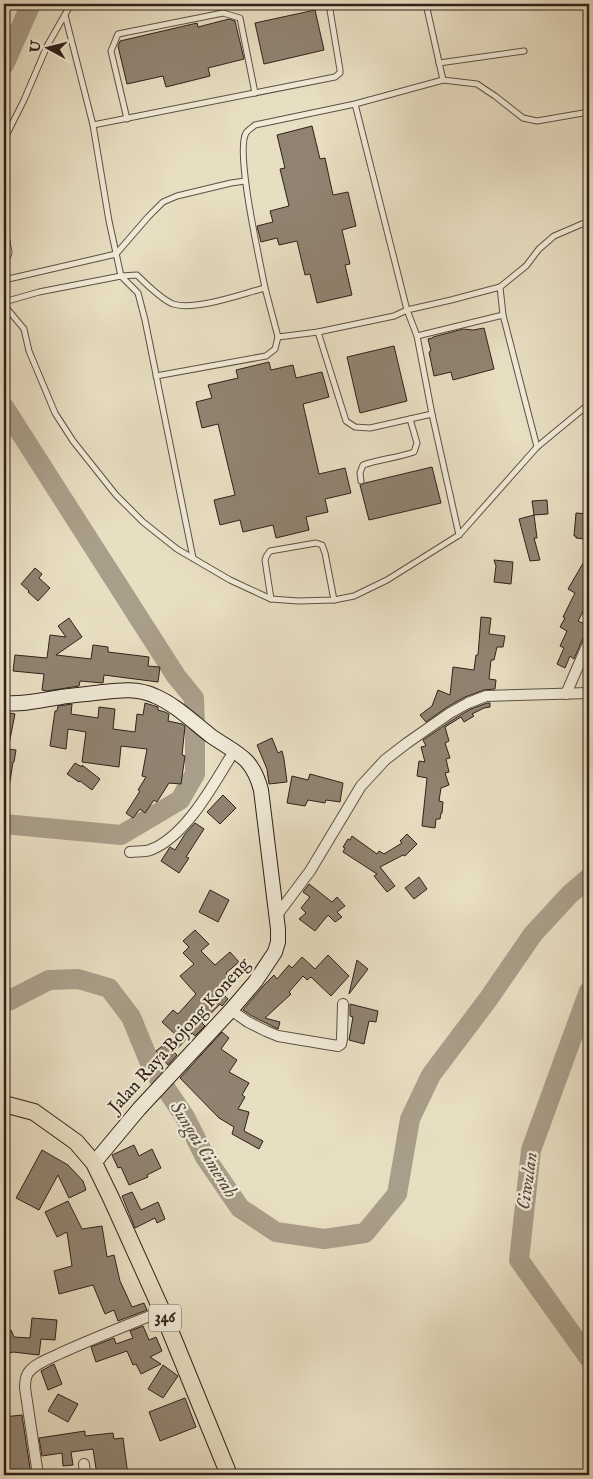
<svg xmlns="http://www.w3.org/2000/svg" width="593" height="1479" font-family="'IM FELL English',serif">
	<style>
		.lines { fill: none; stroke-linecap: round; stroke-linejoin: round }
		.river { stroke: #a99e89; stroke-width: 20 }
		.building { fill: #908371; stroke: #30211a }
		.service-casing { stroke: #5e5044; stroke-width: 7 }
		.minor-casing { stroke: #5e5044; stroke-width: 12 }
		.secondary-casing { stroke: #30211a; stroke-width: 16 }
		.primary-casing { stroke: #30211a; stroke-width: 18 }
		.service { stroke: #f0ead7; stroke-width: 5 }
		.minor { stroke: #f0ead7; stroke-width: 10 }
		.secondary { stroke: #f0ead7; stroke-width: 14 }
		.primary { stroke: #e8dec2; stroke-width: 16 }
		.labels { text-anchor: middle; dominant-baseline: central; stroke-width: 4.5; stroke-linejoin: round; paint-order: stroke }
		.shield { fill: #f0ead7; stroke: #6a5d53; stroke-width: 1 }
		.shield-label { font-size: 16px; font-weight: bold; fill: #30211a }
		.street-label { font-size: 18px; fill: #30211a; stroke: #f0ead7 }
		.water-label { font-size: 19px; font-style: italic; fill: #5a4d41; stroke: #f0ead7 }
	</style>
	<rect width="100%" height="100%" fill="#e8dec2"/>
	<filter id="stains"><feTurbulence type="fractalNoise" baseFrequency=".004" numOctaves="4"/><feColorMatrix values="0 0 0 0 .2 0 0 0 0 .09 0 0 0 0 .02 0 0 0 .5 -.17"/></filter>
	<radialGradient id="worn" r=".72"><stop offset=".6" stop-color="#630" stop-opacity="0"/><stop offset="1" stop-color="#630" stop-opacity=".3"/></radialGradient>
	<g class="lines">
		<!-- river -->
		<g class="river">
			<polyline points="4,65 31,4"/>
			<polyline points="4,407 176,676 194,698 195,727 195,774 180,800 121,835 4,824"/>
			<polyline points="589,991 531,1150 519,1260 589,1358"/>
			<polyline points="4,1000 8,1001 49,980 78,979 109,988 131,1017 152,1068 185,1117 205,1157 240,1208 276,1232 324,1239 365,1233 397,1194 410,1119 431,1075 489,998 533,934 570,894 589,878"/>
		</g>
	</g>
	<!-- building -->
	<g class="building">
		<polygon points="315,10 324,50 264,64 255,23"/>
		<polygon points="229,19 235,21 244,59 208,68 210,76 166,87 163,76 127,84 118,46 120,41 197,23 198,27"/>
		<polygon points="312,126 320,159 325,158 333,195 348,192 356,226 342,230 350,264 345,265 352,295 317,303 310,274 305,275 297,241 279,245 277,238 261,242 257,226 273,222 270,211 289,206 280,169 285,168 277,135"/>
		<polygon points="484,328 494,369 453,380 451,372 434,376 429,352 431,351 428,339 432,338 433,337 463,329 473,330"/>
		<polygon points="394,346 407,401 360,413 347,357"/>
		<polygon points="269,362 271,370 293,365 296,378 322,372 329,397 303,404 319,474 345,468 351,493 325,499 328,512 306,517 309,530 276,538 273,525 243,532 240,520 220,525 214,500 235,495 218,424 202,428 196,402 212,398 208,385 238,378 236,370"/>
		<polygon points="432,467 441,503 369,520 360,485 365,483"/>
		<polygon points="547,500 548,514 534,515 537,538 534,538 540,560 530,561 519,519 534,515 532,501"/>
		<polygon points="576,513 589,514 588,533 586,533 585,539 576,538 576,536 574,536"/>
		<polygon points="589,553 589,608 586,606 578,621 589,626 589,634 585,635 583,638 574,659 570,656 565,668 557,664 564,648 560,646 567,631 560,627 565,618 563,617 575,593 568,589"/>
		<polygon points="494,560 513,562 511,584 494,582 496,566"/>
		<polygon points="35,568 42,574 39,578 50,588 38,601 28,592 29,591 21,584"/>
		<polygon points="481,617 491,618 489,634 505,636 503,647 497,647 494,660 491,660 489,679 496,680 495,689 484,690 465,697 447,707 426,722 420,715 432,706 438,690 450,695 453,667 474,670 476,655 478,655"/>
		<polygon points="69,618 82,637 56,655 91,659 93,645 108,647 108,652 149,657 148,666 160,667 158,682 104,675 103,683 80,681 79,686 47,691 42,690 44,674 13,671 15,655 47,658 50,635 66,637 58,626"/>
		<polygon points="145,703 158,707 158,710 165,712 169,714 168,721 182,724 185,726 182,755 185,756 181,784 169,783 157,802 154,800 145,813 140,809 133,818 126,813 140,791 138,790 146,777 142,776 147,749 121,746 119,767 82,762 86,732 68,729 66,749 50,746 55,711 57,711 58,706 72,704 71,714 98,718 99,707 115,709 113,729 135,732 137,714 143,715"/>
		<polygon points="487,703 490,703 490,707 484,708 472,714 474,716 464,722 461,717 445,727 449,741 445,743 450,758 446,759 449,772 445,773 449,785 441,788 439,801 443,802 442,813 441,813 440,819 436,819 435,828 422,826 427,778 417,776 419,761 425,762 421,747 426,746 423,740 454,719 471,709"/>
		<polygon points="4,712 15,714 8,749 16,750 14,762 13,762 9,788 4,787"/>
		<polygon points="272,738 278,753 282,751 284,759 287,782 269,784 267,769 257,745"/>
		<polygon points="75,763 82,767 82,765 100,779 92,790 80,781 79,782 67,774"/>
		<polygon points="310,774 343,783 340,802 326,800 325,803 308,800 305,806 287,803 292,776 308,780"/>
		<polygon points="223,795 236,808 220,824 207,812"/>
		<polygon points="195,823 204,829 186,857 189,858 179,873 161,861 170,847 175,850 185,834"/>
		<polygon points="407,834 417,844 405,856 403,855 380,867 395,886 387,892 374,876 377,874 343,852 345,848 343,847 348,839 350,840 352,836 377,854 379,851 384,854 402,843 400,841"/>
		<polygon points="419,877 427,889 414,899 405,888"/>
		<polygon points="309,884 332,902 337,897 345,906 337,912 342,917 335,922 328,915 315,931 299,919 306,913 301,908 310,897 303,892"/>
		<polygon points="210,890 229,900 218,922 199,912"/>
		<polygon points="195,930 209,944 201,951 215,965 230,952 239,962 226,973 232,981 222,990 224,993 223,994 228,999 222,1006 220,1004 202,1023 205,1026 195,1036 192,1033 174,1052 177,1055 168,1065 156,1051 176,1035 162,1022 173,1010 178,1014 196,994 180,976 194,964 183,953 189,947 183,941"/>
		<polygon points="328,955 349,976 331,996 311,977 307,980 303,976 289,992 291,994 265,1018 280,1022 278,1029 252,1016 243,1010 264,985 274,975 277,979 289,965 292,968 302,957 315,969"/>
		<polygon points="357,960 368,969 349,994"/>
		<polygon points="350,1004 378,1011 376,1022 369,1021 364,1044 349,1040 353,1017 350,1016"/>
		<polygon points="222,1032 229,1038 221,1049 237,1060 229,1072 249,1083 242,1095 245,1097 238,1109 249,1112 244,1131 263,1141 259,1149 232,1134 234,1127 219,1118 180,1078"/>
		<polygon points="134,1145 139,1156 152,1149 161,1168 147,1175 148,1177 129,1185 121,1167 118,1168 112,1155"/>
		<polygon points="42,1150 68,1165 83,1181 86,1190 69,1198 58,1175 39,1210 16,1198"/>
		<polygon points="132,1192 141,1210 158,1202 165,1219 157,1223 155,1218 135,1228 122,1196"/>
		<polygon points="68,1201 82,1229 102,1226 107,1257 114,1255 120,1281 132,1307 144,1303 147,1310 118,1321 114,1310 105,1314 93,1285 59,1294 54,1271 72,1266 67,1232 57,1237 45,1212"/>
		<polygon points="32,1318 57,1320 55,1340 41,1339 39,1355 13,1352 4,1355 4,1332 11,1330 14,1337 30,1338"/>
		<polygon points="143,1326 149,1340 156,1337 162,1351 150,1357 161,1364 141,1374 136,1364 133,1365 127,1351 96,1362 91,1347 114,1338 116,1344 133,1338 130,1331"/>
		<polygon points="54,1364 62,1384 48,1390 41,1371"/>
		<polygon points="163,1365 178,1376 163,1398 148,1389"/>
		<polygon points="58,1394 78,1404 68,1422 48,1411"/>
		<polygon points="185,1398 196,1427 160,1441 149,1412"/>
		<polygon points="22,1415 31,1475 6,1475 4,1455 4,1417"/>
		<polygon points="85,1431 85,1436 113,1433 114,1439 123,1438 128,1475 97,1475 93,1449 71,1452 73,1465 63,1466 62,1453 42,1456 39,1438"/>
	</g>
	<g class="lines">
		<defs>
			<g id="service">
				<polyline points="426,4 443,80"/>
				<polyline points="65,15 93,125 109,221 121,276 138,293 145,320 193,558"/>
				<polyline points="439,63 524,51"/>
				<polyline points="355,104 407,310 417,336 432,414 459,535"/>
				<polyline points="127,119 111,51 118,34 223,13 240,18 255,93"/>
				<polyline points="93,125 335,77 340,73 340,70 329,4"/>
				<polyline points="4,145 6,136 24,100 47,46 71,4"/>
				<polyline points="4,223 9,253 4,265"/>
				<polyline points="4,280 116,254 148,217 163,202 177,196 231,183 245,181"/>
				<polyline points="500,287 503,315 537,447"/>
				<path d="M265 288C260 261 235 152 246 133 248 130 253 127 255 125L355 104 443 80 477 84 495 96 523 118 537 121 589 112"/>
				<path d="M4 302 39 292 121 276 137 275C144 282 163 300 173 304 196 311 241 294 265 288L278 337 318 332 394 316 407 310 451 300 500 287 526 266 539 249 554 236 589 221"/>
				<polyline points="4,305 24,329 29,351 55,413 73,441 116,495 143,522 177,549 230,580 271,599 298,601 334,600 354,596 387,580 459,535 537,447 589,404"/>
				<polyline points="318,332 346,421 355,427 370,428 432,414"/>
				<polyline points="417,336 503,315"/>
				<polyline points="156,376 266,356 275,349 278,337"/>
				<path d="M361 481 360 473 363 465C380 459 397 458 414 452L417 443 410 419"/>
				<polyline points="271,599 265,560 267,555 270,551 316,543 322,545 325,553 334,600"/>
			</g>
			<g id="minor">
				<polyline points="566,694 589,641"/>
				<path d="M130 852C136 851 144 852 150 850 186 837 215 782 234 751"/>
				<polyline points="277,915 310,871 361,786 385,760 407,743 450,713 468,703 486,696 589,693"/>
				<polyline points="231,1010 248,1022 266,1031 278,1036 338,1046 341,1044 342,1039 343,1004"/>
				<polyline points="84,1464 85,1475"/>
				<path d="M38 1475 25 1388C25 1383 25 1378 28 1373 35 1363 51 1358 61 1353 94 1338 128 1325 162 1311"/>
			</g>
			<path id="secondary" d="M4 703C23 705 42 700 61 697 74 695 89 694 103 692 121 690 138 688 155 696 176 705 193 722 211 736 237 754 252 756 261 790L278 929V942L275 952 255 982 231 1010 139 1109 94 1163"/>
			<polyline id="primary" points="4,1104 34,1112 76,1142 94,1163 111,1198 162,1311 229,1475"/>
		</defs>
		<!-- service casing -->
		<use href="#service" class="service-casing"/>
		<!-- minor casing -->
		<use href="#minor" class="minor-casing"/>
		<!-- secondary casing -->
		<use href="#secondary" class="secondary-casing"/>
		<!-- primary casing -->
		<use href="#primary" class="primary-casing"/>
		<!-- service -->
		<use href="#service" class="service"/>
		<!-- minor -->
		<use href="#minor" class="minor"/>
		<!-- secondary -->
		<use href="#secondary" class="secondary"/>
		<!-- primary -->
		<use href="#primary" class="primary"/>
	</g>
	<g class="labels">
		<!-- shield labels -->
		<rect class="shield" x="149" y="1304.5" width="32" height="27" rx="4"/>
		<g class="shield-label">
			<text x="165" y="1318">346</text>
		</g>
		<!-- street labels -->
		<g class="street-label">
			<text transform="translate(180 1036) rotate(-48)">Jalan Raya Bojong Koneng</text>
		</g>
		<!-- water labels -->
		<g class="water-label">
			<text transform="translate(203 1150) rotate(58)">Sungai Cimerah</text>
			<text transform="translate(528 1181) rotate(-82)">Ciwulan</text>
		</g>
	</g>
	<!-- margin -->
	<rect width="593" height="1479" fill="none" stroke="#e8dec2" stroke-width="20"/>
	<rect x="5" y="5" width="583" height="1469" fill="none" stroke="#30211a" stroke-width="2.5"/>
	<rect x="10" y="10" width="573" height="1459" fill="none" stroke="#30211a"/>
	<!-- north arrow -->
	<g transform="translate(48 48) rotate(277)" stroke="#f0ead7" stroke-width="4" paint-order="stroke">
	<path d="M0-4L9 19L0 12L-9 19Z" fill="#30211a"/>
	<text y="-8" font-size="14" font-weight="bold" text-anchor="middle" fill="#30211a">U</text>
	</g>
	<rect width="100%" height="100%" filter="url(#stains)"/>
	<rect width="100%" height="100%" fill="url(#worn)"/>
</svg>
